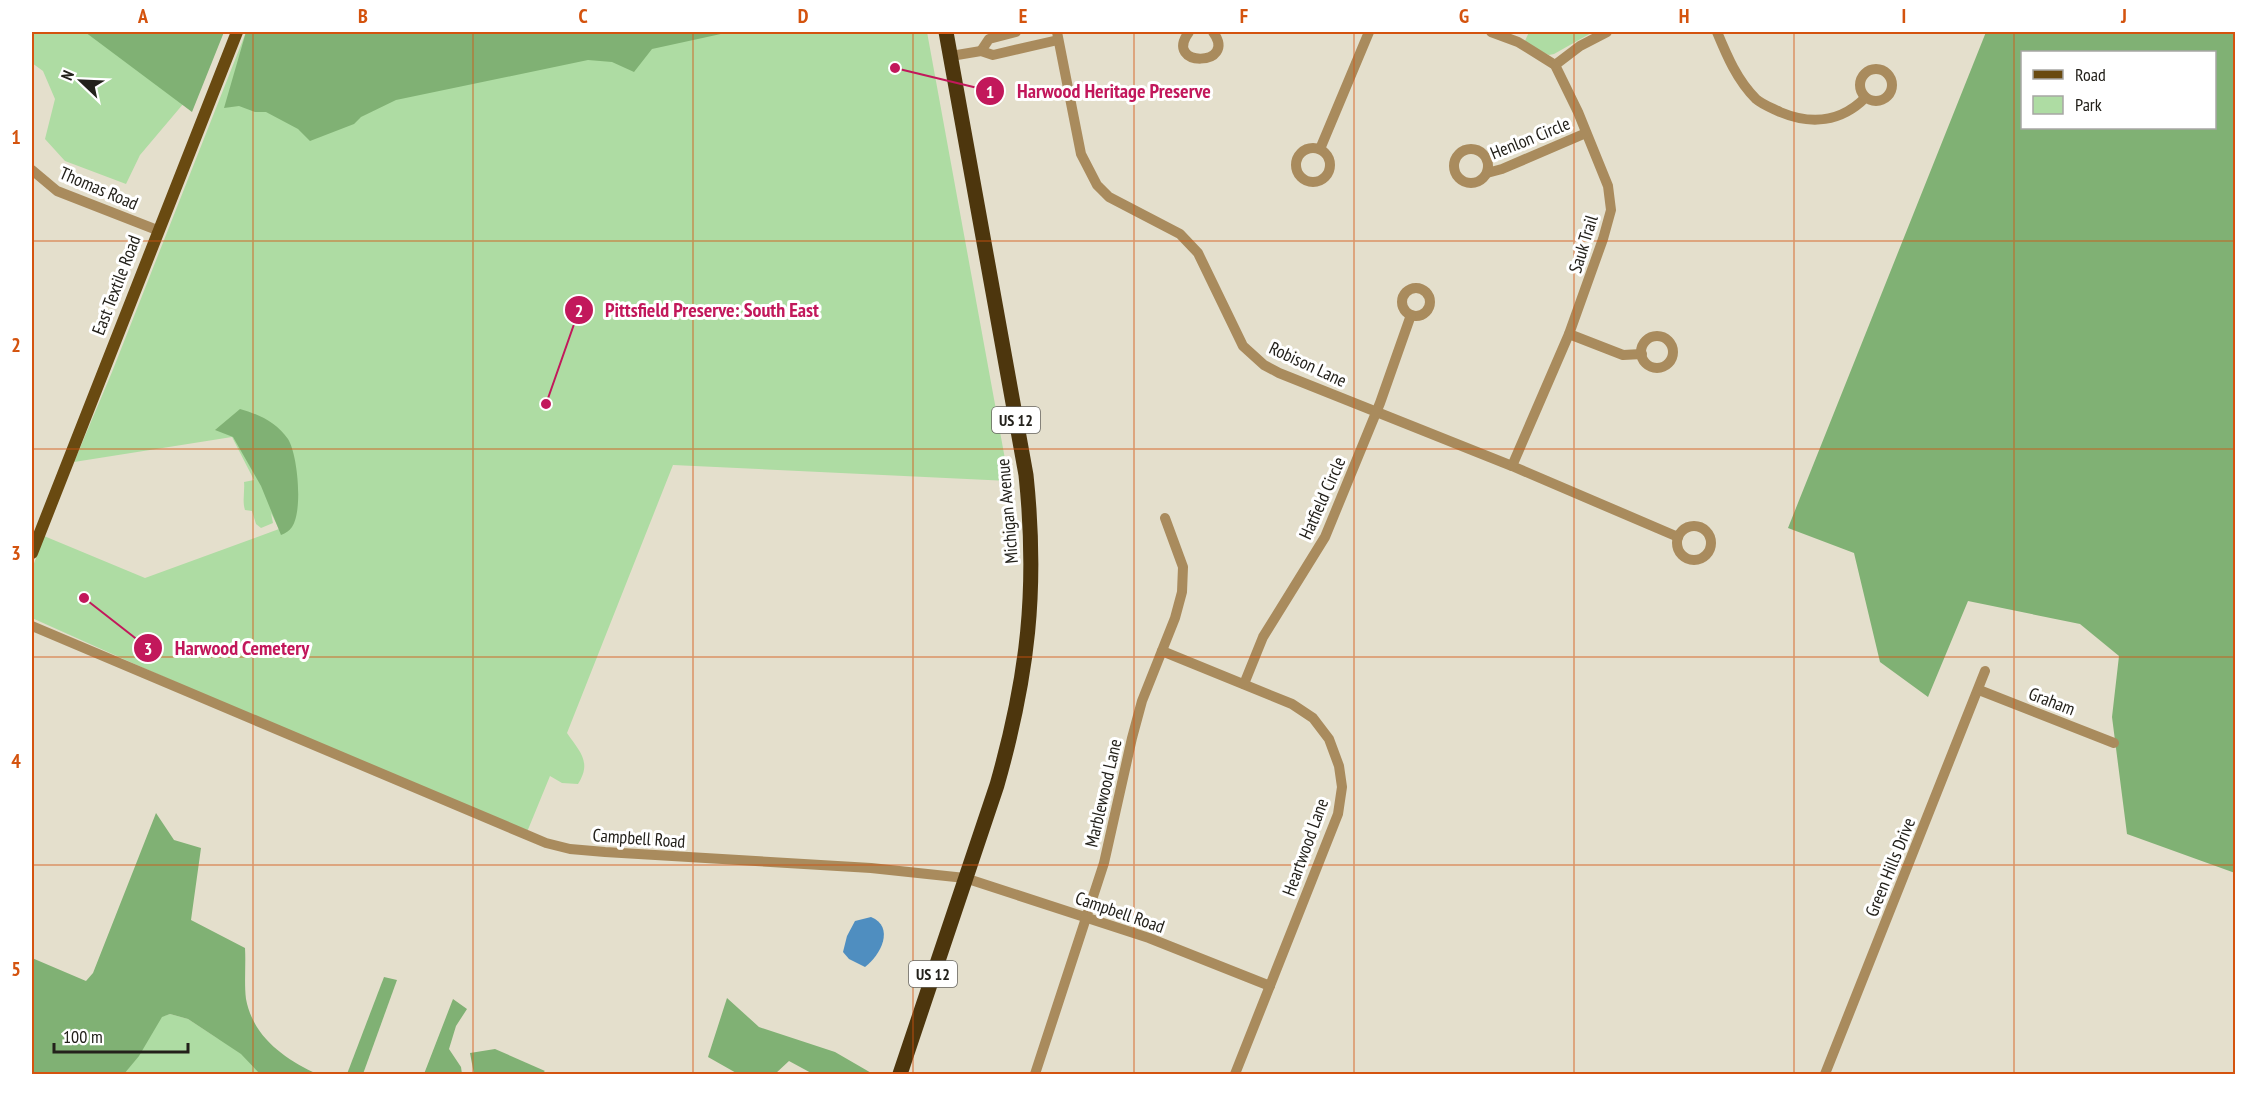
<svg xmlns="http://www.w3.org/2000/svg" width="2267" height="1106" font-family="'PT Sans Narrow',sans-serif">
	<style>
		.green { fill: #aedca3 }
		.forest { fill: #80b174; fill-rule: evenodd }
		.water { fill: #4f8ec0 }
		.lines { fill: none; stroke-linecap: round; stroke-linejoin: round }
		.minor { stroke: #a98b5d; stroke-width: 10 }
		.major { stroke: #694a11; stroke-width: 12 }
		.highway { stroke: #4d360d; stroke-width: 15 }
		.grid { fill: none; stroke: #d4530e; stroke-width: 1.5; stroke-opacity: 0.55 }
		.labels { text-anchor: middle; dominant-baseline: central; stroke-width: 6; stroke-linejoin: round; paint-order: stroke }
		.shield { fill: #fff; stroke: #65645f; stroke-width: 1.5 }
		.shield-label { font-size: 16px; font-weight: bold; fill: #23211b }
		.street-label { font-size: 18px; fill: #23211b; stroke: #fff }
		.leader { fill: none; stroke: #c2185b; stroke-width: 2 }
		.callout-dot { fill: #c2185b; stroke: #fff; stroke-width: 2 }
		.mark-label { font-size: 18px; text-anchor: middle; font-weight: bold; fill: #fff }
		.callout-label { font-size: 20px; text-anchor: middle; font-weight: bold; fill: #c2185b; stroke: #fff; stroke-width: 6; stroke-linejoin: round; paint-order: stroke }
		.neatline { fill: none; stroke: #d4530e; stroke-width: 2 }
		.grid-label { font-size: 20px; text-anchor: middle; font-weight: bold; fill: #d4530e }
	</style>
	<rect width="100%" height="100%" fill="#e4dfcc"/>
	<!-- green -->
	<g class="green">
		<polygon points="32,32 216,32 189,97 140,155 126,184 65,161 45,139 55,99 43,71 32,63"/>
		<path d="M246 32H927L1009 481 673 465 567 733C580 752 592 762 578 784L562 783 550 776 527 832C361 762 195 692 32 618V569L44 536 145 578 279 529 271 513 273 523 261 528 256 524 252 511 245 510C242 501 245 491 244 482L254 480 232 437 74 462 112 372Z"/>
		<polygon points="1529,32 1593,32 1554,54 1549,55 1542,52 1525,41"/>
		<polygon points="32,959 164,1016 170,1014 188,1019 217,1038 303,1074 32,1074"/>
	</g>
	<!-- forest -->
	<g class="forest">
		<polygon points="85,32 224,32 192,112"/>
		<polygon points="246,32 730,32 652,49 634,72 612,62 588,60 396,100 361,117 354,124 310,141 298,129 266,112 255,112 239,106 224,108"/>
		<path d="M1986 32H2235V873L2127 834 2112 717 2119 656 2080 624 1968 601 1928 697 1880 662 1854 553 1788 528ZM2022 52H2214V128H2022Z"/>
		<path d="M240 409C259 414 277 423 288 439 298 455 303 511 292 527 289 531 286 533 281 535L261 486 233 437 215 430Z"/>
		<path d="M156 813 174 840 201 848 191 920 245 948C246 965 244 983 246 999 253 1037 285 1059 317 1074H260L241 1054 188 1019 170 1014 162 1017 139 1056 124 1074H32V958L86 981 93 973Z"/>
		<polygon points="384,977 397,980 363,1074 347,1074"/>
		<polygon points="727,998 759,1027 835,1052 873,1074 813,1074 789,1061 775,1074 738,1074 708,1057"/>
		<polygon points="453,999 467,1009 456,1026 449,1049 461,1067 462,1074 424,1074"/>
		<polygon points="495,1049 545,1071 541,1074 474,1074 470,1053"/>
	</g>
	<!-- water -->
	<path class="water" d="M871 917C895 927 881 955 865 967L849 959 843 952 847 936 855 921Z"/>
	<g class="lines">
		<!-- minor -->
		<g class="minor">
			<polyline points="1057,32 1081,154 1097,185 1109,197 1180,234 1198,253 1243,346 1264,365 1279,373 1512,466 1678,537"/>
			<path d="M1189 32C1162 68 1239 67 1213 32"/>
			<polyline points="1491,32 1518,42 1555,65 1578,112 1608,186 1611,210 1603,239 1569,334 1512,466"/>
			<path d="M1717 32C1727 56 1737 80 1756 99 1763 105 1772 108 1780 112 1811 125 1841 122 1865 98"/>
			<polyline points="981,51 989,39 1016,32"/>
			<polyline points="951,56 981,51 993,55 1058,40"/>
			<polyline points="1555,65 1580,46 1607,32"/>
			<circle cx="1876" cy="85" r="16"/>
			<circle cx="1313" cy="165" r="17"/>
			<polyline points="1320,149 1369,32"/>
			<circle cx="1471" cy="166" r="17"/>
			<polyline points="32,170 57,191 157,230"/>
			<polyline points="1487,173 1502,169 1586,133"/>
			<circle cx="1416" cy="302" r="14"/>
			<polyline points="1569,334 1623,355 1642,354"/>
			<circle cx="1657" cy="352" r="16"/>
			<circle cx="1694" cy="543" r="17"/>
			<polyline points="32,626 546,843 570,849 605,852 871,868 965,878 1149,938 1270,986"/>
			<polyline points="1162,651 1292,704 1313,718 1329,739 1339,766 1342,787 1338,814 1235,1074"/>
			<polyline points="1244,684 1263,637 1325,537 1380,403 1411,315"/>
			<polyline points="1979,690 2114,743"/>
			<polyline points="1035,1074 1104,863 1132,738 1142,701 1175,618 1182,592 1183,567 1165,518"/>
			<polyline points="1825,1074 1985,671"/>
		</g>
		<!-- major -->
		<polyline class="major" points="32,553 237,32"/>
		<!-- highway -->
		<path class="highway" d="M900 1074 997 785C1028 676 1038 589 1026 475L946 32"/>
	</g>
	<!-- grid -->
	<path class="grid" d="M253 32V1074M473 32V1074M693 32V1074M913 32V1074M1134 32V1074M1354 32V1074M1574 32V1074M1794 32V1074M2014 32V1074M32 241H2236M32 449H2236M32 657H2236M32 865H2236"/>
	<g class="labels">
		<!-- shield labels -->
		<g class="shield">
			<rect x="992" y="407" width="48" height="26" rx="4.5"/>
			<rect x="909" y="961" width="48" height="26" rx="4.5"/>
		</g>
		<g class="shield-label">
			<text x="1016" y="420">US 12</text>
			<text x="933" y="974">US 12</text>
		</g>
		<!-- street labels -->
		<g class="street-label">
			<text transform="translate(1530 138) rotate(-22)">Henlon Circle</text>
			<text transform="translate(99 188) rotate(23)">Thomas Road</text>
			<text transform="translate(1583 244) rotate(-73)">Sauk Trail</text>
			<text transform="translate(116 285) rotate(-69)">East Textile Road</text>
			<text transform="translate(1308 364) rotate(25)">Robison Lane</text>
			<text transform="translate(1322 498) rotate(-66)">Hatfield Circle</text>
			<text transform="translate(1007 511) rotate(-95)">Michigan Avenue</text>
			<text transform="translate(2052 701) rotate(21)">Graham</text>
			<text transform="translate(1103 793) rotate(-77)">Marblewood Lane</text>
			<text transform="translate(639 838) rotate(4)">Campbell Road</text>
			<text transform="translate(1305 847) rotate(-70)">Heartwood Lane</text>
			<text transform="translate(1890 867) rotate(-68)">Green Hills Drive</text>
			<text transform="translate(1120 912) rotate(19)">Campbell Road</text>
		</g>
	</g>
	<!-- callouts -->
	<path class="leader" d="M895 68L990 91M546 404L579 310M84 598L148 648"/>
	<g class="callout-dot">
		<circle cx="895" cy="68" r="6"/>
		<circle cx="546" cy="404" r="6"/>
		<circle cx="84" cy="598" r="6"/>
		<circle cx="990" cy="91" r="15"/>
		<circle cx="579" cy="310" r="15"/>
		<circle cx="148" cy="648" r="15"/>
	</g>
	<g class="mark-label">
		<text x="990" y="98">1</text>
		<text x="579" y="317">2</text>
		<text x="148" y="655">3</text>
	</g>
	<g class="callout-label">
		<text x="1114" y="98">Harwood Heritage Preserve</text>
		<text x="712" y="317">Pittsfield Preserve: South East</text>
		<text x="242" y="655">Harwood Cemetery</text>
	</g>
	<!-- border -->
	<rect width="2267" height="1106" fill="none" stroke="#ffffff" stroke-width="66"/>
	<!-- legend -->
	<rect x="2021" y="51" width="195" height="78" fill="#ffffff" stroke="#a7a6a4" stroke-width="1.5"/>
	<rect x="2033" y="70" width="30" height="9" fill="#694a11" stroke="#a7a6a4" stroke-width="1.5"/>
	<text x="2075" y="81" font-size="18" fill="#23211b">Road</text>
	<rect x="2033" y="96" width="30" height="18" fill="#aedca3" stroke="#a7a6a4" stroke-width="1.5"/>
	<text x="2075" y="111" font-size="18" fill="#23211b">Park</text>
	<!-- north arrow -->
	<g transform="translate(81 81) rotate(293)" stroke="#ffffff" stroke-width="4.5" paint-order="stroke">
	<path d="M0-4.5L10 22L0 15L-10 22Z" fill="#23211b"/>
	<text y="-9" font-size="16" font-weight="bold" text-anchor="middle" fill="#23211b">N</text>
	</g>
	<!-- scale -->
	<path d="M54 1043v9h134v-9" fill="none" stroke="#23211b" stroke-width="3"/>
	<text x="63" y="1043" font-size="18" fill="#23211b" stroke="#ffffff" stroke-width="4.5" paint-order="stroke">100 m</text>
	<rect x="33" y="33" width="2201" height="1040" class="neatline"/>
	<g class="grid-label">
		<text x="143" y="23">A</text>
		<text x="363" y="23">B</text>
		<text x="583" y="23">C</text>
		<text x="803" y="23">D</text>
		<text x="1023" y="23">E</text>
		<text x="1244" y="23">F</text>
		<text x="1464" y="23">G</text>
		<text x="1684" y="23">H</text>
		<text x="1904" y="23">I</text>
		<text x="2124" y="23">J</text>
		<text x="16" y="144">1</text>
		<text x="16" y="352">2</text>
		<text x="16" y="560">3</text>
		<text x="16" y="768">4</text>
		<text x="16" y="976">5</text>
	</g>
</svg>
